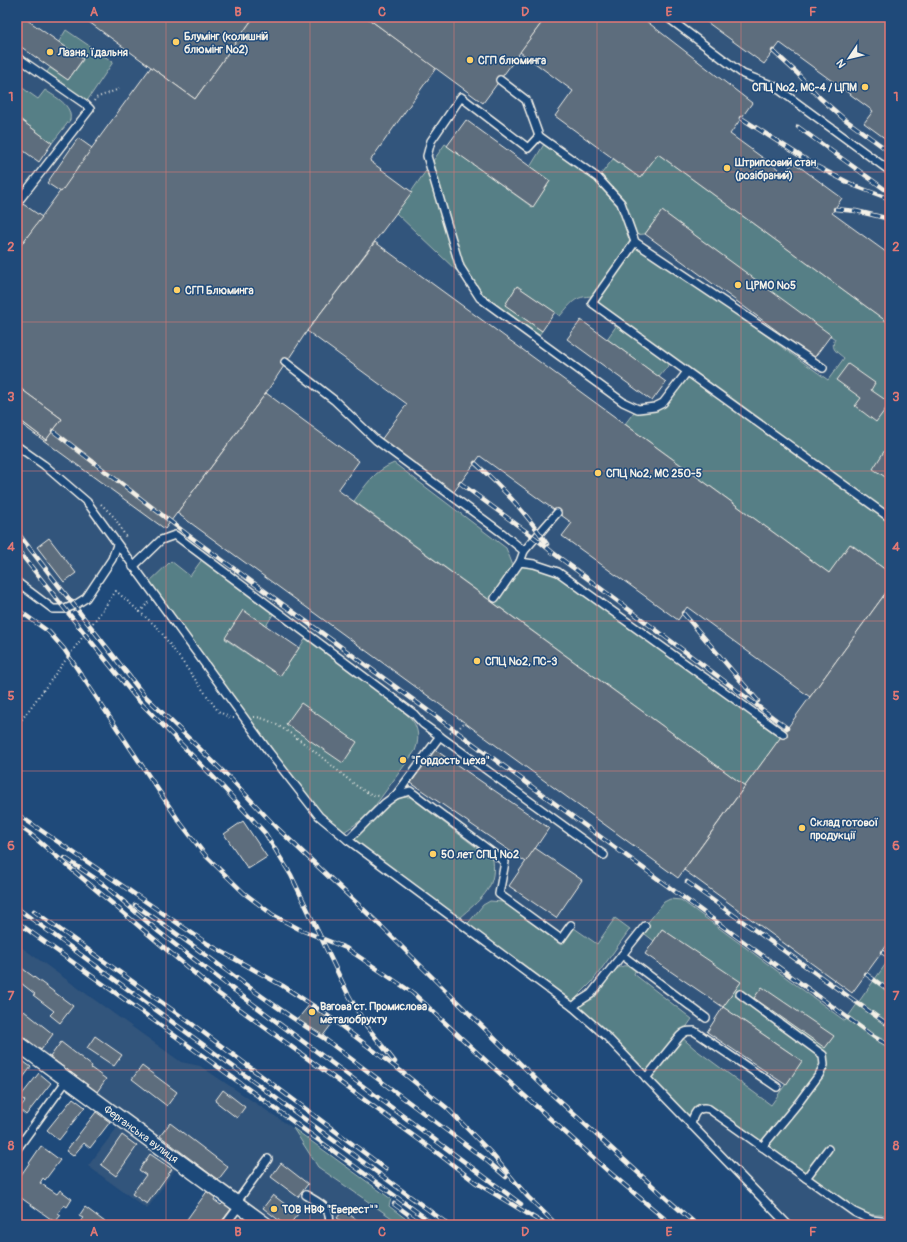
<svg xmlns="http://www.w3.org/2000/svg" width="907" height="1242" font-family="Pangolin,sans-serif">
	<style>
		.built { fill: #32547b }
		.green { fill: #577f86; stroke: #a6b8b7; fill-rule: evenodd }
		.building { fill: #5d6d7d; stroke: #f4f1e8 }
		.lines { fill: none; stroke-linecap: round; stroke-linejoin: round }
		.lane-casing { stroke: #f4f1e8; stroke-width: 10 }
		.street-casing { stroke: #f4f1e8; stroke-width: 17 }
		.path { stroke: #f4f1e8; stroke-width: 2; stroke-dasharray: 1 3; stroke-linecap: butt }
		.lane { stroke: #1f4a7a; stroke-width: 7 }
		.street { stroke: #1f4a7a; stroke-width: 14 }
		.rail-casing { stroke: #f4f1e8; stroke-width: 4.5 }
		.rail { stroke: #1f4a7a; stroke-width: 3; stroke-dasharray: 9; stroke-linecap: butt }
		.path-bridge { stroke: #f4f1e8; stroke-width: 2; stroke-dasharray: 1 3; stroke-linecap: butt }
		.grid { fill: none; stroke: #e27875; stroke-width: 1; stroke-opacity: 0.55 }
		.poi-dot { fill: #ffd166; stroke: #1f4a7a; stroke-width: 1.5 }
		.labels { text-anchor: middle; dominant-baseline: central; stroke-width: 3; stroke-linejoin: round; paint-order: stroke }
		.poi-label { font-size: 11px; font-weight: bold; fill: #f4f1e8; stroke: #1f4a7a; text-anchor: start }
		.street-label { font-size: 11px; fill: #f4f1e8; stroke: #1f4a7a }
		.neatline { fill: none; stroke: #e27875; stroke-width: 1.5 }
		.grid-label { font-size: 13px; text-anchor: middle; font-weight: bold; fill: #e27875 }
	</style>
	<rect width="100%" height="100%" fill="#1f4a7a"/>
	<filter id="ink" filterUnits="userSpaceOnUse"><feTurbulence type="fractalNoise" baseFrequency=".025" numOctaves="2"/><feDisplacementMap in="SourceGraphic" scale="8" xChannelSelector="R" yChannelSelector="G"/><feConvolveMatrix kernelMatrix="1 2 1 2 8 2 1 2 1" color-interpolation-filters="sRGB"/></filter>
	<g filter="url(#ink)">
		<!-- built -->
		<g class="built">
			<polygon points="17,17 890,17 890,1225 788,1225 606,1036 348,840 117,545 86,598 75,605 53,609 17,582"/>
			<polygon points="17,944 181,1062 200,1066 293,1128 318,1167 402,1225 221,1225 234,1208 177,1167 147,1209 88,1166 119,1125 17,1050"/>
		</g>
		<!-- green -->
		<g class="green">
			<polygon points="66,30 113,62 85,104 44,76 50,68 68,80 83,60 58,43"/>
			<path d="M17 84 38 99 45 90C55 97 73 105 70 120L52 143 17 117Z"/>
			<path d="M546 141 598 178 613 159 640 178 658 154 890 324V573L851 544 829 573 625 424 637 408 663 403 687 372 672 361 659 377 607 339 619 322 592 303 597 296C575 296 574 300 560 316L517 286 505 305 542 331 539 335 481 294 396 213 445 144 532 207 550 181 530 167ZM662 211 835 339C830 349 837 352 844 358L828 380 635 242 633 235 645 234Z"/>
			<path d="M394 463 506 548 512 563 513 571 520 562 558 572 783 734 745 786 354 501C366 485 374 471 394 463Z"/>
			<path d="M203 558 275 611 266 626 243 611 225 639 280 676 306 638C336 660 366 681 395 705 402 711 413 718 416 727 419 735 418 743 415 751L374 807 363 819 341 834 319 816 146 585 171 561 190 576Z"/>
			<path d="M402 797H410L493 860C497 890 479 900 459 918L353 840C368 825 382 805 402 797Z"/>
			<path d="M670 899 681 900 845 1021 890 958V1215H876L851 1211 704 1107 692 1120 576 1011C578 1008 581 1006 583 1004 586 1001 591 1000 594 998 607 986 614 956 636 969L634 974 692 1019 680 1036 695 1049 771 1105 802 1061 723 1007 740 983 662 929 654 941 641 931 664 902Z"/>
			<polygon points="490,901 503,902 561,945 574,928 597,944 615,918 630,929 592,982 569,1005 465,927 483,905"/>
			<polygon points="293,1128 391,1199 389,1206 414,1225 402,1225 318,1167"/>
		</g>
		<!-- building -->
		<g class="building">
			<polygon points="17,17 23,17 83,59 68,80 17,44"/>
			<polygon points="82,17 254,17 195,99"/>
			<polygon points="254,17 366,17 436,68 370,161 412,192 307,331 266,393 165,529 17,421 17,418 46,440 62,419 17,386 17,250 151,67 195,99"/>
			<polygon points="366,17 546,17 483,103"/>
			<polygon points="546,17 641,17 752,103 730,134 785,174 793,162 842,198 832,213 890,255 890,324 658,154 640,178 555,116 573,91 520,52"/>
			<polygon points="700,17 890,17 890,142 864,123 873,111 780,43 764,64"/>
			<polygon points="17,117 52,143 39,162 17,146"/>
			<polygon points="466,120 550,181 533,207 447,146"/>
			<polygon points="78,138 92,148 61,192 47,183"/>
			<polygon points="23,204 42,217 17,250 17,212"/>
			<polygon points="662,211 831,335 814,358 645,234"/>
			<polygon points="375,242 829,573 850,544 890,573 890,587 810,697 687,607 678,620 562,536 572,523 480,456 453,493 381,440 407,404 307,331"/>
			<polygon points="517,286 555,312 542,331 505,305"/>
			<polygon points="581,320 666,382 652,401 567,339"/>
			<polygon points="848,364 875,383 871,390 890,403 876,422 855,406 861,398 836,380"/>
			<polygon points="17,386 62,419 46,440 17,418"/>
			<polygon points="266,393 359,461 338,490 745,786 678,878 177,513"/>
			<polygon points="890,442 890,480 873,469"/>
			<polygon points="49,538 76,573 64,582 37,547"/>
			<polygon points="890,587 890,941 852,993 684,870"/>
			<polygon points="243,610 299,648 280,676 225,638"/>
			<polygon points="301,703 357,742 343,763 286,724"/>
			<polygon points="434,749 549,828 526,862 411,783"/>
			<polygon points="243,821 267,857 248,869 224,834"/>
			<polygon points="535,848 582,880 556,918 509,886"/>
			<polygon points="662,929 741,982 723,1007 645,954"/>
			<polygon points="19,966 73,1006 60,1023 50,1015 54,1011 33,995 35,994 17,980 17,968"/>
			<polygon points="762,987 834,1036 825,1048 754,998"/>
			<polygon points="310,1004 334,1021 322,1037 296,1021"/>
			<polygon points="723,1007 802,1061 786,1085 707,1032"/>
			<polygon points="24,1011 53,1034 41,1050 17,1032 17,1014 20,1016"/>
			<polygon points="95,1036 122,1055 114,1066 87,1048"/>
			<polygon points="61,1042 92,1066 91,1068 106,1079 97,1092 50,1057"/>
			<polygon points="20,1059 31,1067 17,1086 17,1063"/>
			<polygon points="142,1066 177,1092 167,1106 132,1079"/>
			<polygon points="39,1073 51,1083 26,1115 19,1109 25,1101 20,1097"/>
			<polygon points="223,1090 245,1107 237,1118 215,1101"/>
			<polygon points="73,1098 85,1107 59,1140 47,1130"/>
			<polygon points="96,1112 110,1122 90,1148 84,1143 73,1156 66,1151"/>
			<polygon points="170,1123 228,1167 218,1180 160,1136"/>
			<polygon points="122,1135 137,1146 116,1176 101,1165"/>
			<polygon points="41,1146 60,1160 45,1180 43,1178 40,1183 57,1194 60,1190 72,1199 67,1207 64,1205 58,1213 61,1215 55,1222 17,1195 17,1176 19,1173 21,1175"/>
			<polygon points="150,1154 172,1169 147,1204 132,1194 146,1175 139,1170"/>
			<polygon points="281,1163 308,1184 298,1197 271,1177"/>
			<polygon points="208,1190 216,1196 214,1200 221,1205 224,1202 232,1208 219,1225 189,1225 185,1222"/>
			<polygon points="273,1195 298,1214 289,1225 285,1225 263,1208"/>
			<polygon points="85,1207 109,1225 78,1225 83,1218 79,1216"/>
			<polygon points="343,1210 364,1225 345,1225 345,1224 337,1218"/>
		</g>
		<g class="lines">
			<defs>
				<g id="lane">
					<polyline points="667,17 743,74 774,86 890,171"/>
					<polyline points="17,57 85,104 90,109 17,203"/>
					<polyline points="500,80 526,100 539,136 598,178 621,203 635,242 823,368"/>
					<polyline points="539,136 528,148 461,97 431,141 427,156 460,267 480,298 623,402 638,409 655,407 663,403 687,372"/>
					<polyline points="635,242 592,303 890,518"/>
					<polyline points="285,362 334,400 376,440 502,533 524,551"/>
					<polyline points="17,446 44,465 87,502 269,752 319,816 348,840 385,803 396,795 410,791 505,862 499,894 561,939 571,925"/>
					<polyline points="520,562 524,551 557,513"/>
					<polyline points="133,567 161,540 175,535 414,714 423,724 604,855"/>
					<polyline points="17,582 53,609 65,609 75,605 86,598 112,559 117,545"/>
					<polyline points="495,598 520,562 534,564 558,572 783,734"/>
					<polyline points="396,795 440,736"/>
					<polyline points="348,840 573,1007 580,1001 591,994 645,926"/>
					<polyline points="622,955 706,1018"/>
					<polyline points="740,994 823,1055 824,1065 819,1075 799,1102 762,1147"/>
					<polyline points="573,1007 607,1037 788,1225"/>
					<path d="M646 1078 680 1036C685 1031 687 1031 694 1031L777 1087"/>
					<path d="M691 1125C693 1115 697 1105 709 1109L854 1212 871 1220 890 1222"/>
					<polyline points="17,1149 67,1080"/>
					<polyline points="806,1178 828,1149"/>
					<path d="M306 1195C319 1203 333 1208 329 1225"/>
					<polyline points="225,1225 237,1209 236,1203 268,1159"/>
				</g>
				<g id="street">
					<path id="s1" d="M17 1043 266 1225"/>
				</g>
			</defs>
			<!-- lane casing -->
			<use href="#lane" class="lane-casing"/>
			<!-- street casing -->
			<use href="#street" class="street-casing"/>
			<!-- path -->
			<g class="path">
				<polyline points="94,101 96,98 119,89"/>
				<polyline points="101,504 115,518 127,539"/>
				<polyline points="104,608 116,591 158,628 218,711 230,718 234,718"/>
				<polyline points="140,612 148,603 147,601"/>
				<path d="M254 717C275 716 325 760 343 775 354 784 366 795 380 796"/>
				<polyline points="450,733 456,731 465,722"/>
			</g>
			<!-- lane -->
			<use href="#lane" class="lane"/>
			<!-- street -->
			<use href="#street" class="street"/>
			<defs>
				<g id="rail">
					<polyline points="773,51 797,73 820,98 843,118 890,152"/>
					<polyline points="741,118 816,166 855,186 890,199"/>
					<polyline points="798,127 890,193"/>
					<polyline points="835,209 856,211 890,219"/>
					<polyline points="53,431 188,535 874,1037 890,1046"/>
					<path d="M475 463C502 487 527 514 547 544"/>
					<polyline points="460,483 535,538 552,552 787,728"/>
					<polyline points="17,532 143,694 231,779 275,826 381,926 436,981 544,1087 667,1199 697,1225"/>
					<polyline points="17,549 137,699 221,785 265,833 291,875 347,992 365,1024 395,1062"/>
					<polyline points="17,609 49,632 64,649 179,821 206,856 244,893 273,915 301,930 346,948 413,993 484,1059 608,1171 672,1225"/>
					<polyline points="683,613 758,701"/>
					<polyline points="17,814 208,944 283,986 324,1013 402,1072 447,1108 490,1152 528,1197 557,1225"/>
					<polyline points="17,825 29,833 219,994 440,1155 475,1182 546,1225"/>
					<polyline points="65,858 102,883 159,932 226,984 521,1204"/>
					<polyline points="687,882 890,1026"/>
					<path d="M135 905C199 947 257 997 322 1037L486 1160 506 1177"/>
					<polyline points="17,908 449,1225"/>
					<polyline points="34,911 192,1024 386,1169"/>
					<polyline points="17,922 203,1056 435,1225"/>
					<polyline points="882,952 890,957"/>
					<polyline points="866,974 890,991"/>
					<polyline points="394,1204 423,1225"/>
				</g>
			</defs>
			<!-- rail casing -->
			<use href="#rail" class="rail-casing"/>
			<!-- rail -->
			<use href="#rail" class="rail"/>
			<!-- path-bridge -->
			<polyline class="path-bridge" points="17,726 104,608"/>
		</g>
	</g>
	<!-- grid -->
	<path class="grid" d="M166 17V1225M310 17V1225M454 17V1225M597 17V1225M741 17V1225M17 172H890M17 322H890M17 471H890M17 621H890M17 771H890M17 920H890M17 1070H890"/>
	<!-- markers -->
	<g class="poi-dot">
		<circle cx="176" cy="42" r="4"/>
		<circle cx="50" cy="52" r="4"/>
		<circle cx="470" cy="60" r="4"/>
		<circle cx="865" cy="87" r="4"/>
		<circle cx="727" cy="168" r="4"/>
		<circle cx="738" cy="285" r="4"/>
		<circle cx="177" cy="290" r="4"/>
		<circle cx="598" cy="473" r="4"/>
		<circle cx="477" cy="661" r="4"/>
		<circle cx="403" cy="760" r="4"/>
		<circle cx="802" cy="828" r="4"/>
		<circle cx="433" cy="854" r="4"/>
		<circle cx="312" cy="1012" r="4"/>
		<circle cx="274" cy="1209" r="4"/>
	</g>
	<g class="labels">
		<!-- poi labels -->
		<g class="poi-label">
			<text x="184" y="36">Блумінг (колишній<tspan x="184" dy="13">блюмінг №2)</tspan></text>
			<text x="58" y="52">Лазня, їдальня</text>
			<text x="478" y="60">СГП блюминга</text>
			<text x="857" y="87" text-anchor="end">СПЦ №2, МС-4 / ЦПМ</text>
			<text x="735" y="162">Штрипсовий стан<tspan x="735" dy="13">(розібраний)</tspan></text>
			<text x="746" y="285">ЦРМО №5</text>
			<text x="185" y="290">СГП Блюминга</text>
			<text x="606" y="473">СПЦ №2, МС 250-5</text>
			<text x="485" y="661">СПЦ №2, ПС-3</text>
			<text x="411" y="760">"Гордость цеха"</text>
			<text x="810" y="822">Склад готової<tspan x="810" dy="13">продукції</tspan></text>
			<text x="441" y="854">50 лет СПЦ №2</text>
			<text x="320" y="1006">Вагова ст. Промислова<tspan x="320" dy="13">металобрухту</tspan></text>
			<text x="282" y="1209">ТОВ НВФ "Еверест""</text>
		</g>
		<!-- street labels -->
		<g class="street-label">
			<text stroke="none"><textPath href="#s1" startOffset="154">Ферганська вулиця</textPath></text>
		</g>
	</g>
	<!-- margin -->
	<rect width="907" height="1242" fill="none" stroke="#1f4a7a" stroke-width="44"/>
	<!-- north arrow -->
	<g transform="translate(849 58) rotate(235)" stroke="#1f4a7a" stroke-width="3" paint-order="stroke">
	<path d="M0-3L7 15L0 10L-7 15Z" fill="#f4f1e8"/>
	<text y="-6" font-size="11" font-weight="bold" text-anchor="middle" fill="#f4f1e8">N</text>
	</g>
	<rect x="22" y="22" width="863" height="1198" class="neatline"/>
	<g class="grid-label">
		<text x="94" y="16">A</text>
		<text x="238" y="16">B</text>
		<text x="382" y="16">C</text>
		<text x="525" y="16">D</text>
		<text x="669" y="16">E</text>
		<text x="813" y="16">F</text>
		<text x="11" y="101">1</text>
		<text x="896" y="101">1</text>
		<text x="11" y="251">2</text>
		<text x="896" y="251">2</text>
		<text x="11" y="401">3</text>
		<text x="896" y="401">3</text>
		<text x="11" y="551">4</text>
		<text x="896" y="551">4</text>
		<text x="11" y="700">5</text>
		<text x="896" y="700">5</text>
		<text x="11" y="850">6</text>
		<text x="896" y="850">6</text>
		<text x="11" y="1000">7</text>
		<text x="896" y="1000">7</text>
		<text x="11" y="1150">8</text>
		<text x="896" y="1150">8</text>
		<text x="94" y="1236">A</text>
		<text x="238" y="1236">B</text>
		<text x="382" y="1236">C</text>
		<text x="525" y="1236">D</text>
		<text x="669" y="1236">E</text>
		<text x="813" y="1236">F</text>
	</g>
</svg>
